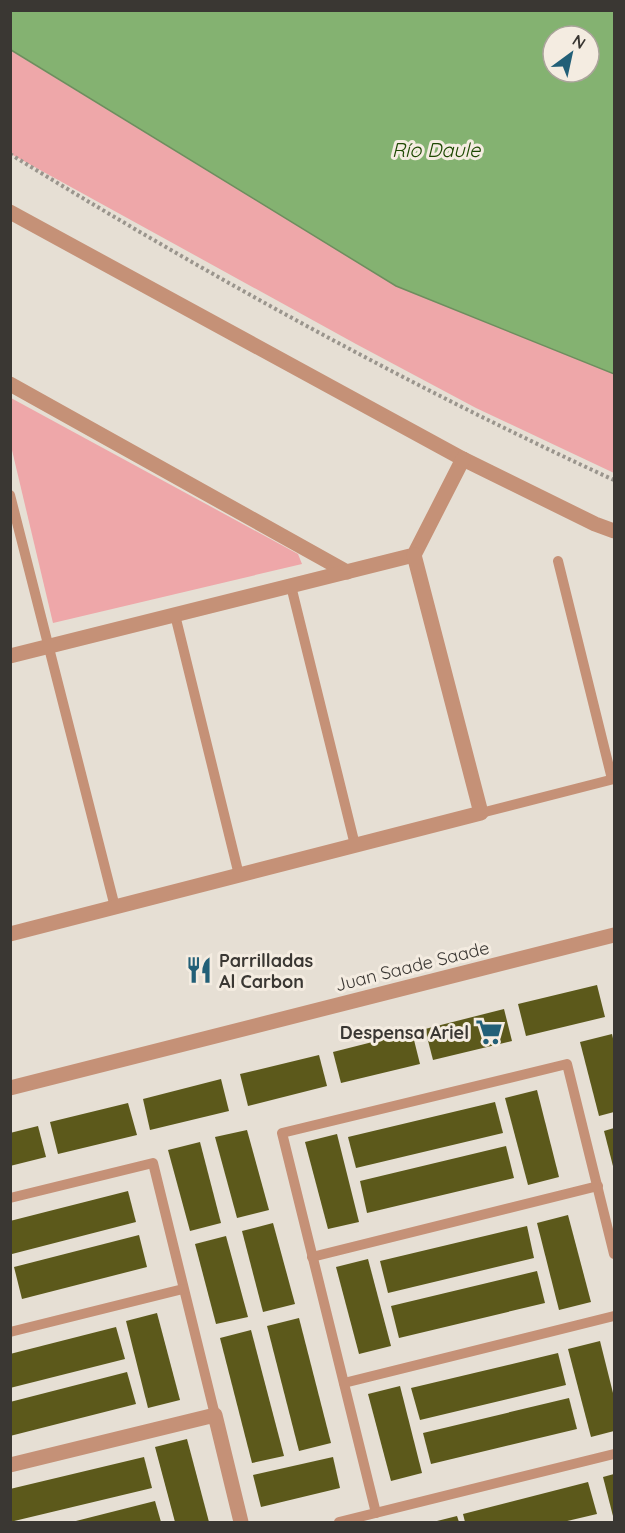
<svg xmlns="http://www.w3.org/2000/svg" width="625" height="1533" font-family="Quicksand,sans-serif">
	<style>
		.green { fill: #eea7a9 }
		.water { fill: #84b271; stroke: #6e8d5e; stroke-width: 1.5; fill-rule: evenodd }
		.building { fill: #5c591b }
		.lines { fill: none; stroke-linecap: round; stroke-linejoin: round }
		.path { stroke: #9a958d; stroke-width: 4; stroke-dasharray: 3 3; stroke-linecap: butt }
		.lane { stroke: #c59177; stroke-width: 10 }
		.street { stroke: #c59177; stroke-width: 15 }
		.labels { text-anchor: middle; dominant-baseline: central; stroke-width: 6; stroke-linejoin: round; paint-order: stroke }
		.poi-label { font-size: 18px; font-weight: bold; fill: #3a3733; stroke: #f4ece1; text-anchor: start }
		.street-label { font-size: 18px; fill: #3a3733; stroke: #f4ece1 }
		.water-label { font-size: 20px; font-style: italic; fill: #1e4903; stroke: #f4ece1 }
	</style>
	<rect width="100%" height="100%" fill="#e6dfd4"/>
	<!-- green -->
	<g class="green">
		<polygon points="10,50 396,286 614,374 614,473 476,408 356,344 11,154"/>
		<polygon points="11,398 298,554 302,564 53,623 11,446"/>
	</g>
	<!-- water -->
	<path class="water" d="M10 11H614V374L396 286 11 50ZM553 36H589V72H553Z"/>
	<!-- building -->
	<g class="building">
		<polygon points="597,985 605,1017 526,1036 518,1004"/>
		<polygon points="504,1009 512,1041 433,1060 425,1029"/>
		<polygon points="412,1032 420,1064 341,1083 333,1052"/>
		<polygon points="612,1034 614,1043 614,1112 599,1116 580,1042"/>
		<polygon points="319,1055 327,1086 248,1106 240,1074"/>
		<polygon points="221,1079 229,1111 150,1130 143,1099"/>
		<polygon points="537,1090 559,1177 528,1185 505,1098"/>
		<polygon points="495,1102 503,1133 356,1168 348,1137"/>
		<polygon points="128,1103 137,1135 58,1154 50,1122"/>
		<polygon points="38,1126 46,1157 10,1166 10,1133"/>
		<polygon points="614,1128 614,1170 604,1131"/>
		<polygon points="247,1130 269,1210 237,1218 215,1137"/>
		<polygon points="337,1134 359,1222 328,1229 305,1142"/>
		<polygon points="200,1142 221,1223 190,1231 168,1150"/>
		<polygon points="506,1146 514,1178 367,1213 360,1181"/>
		<polygon points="128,1191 136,1222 12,1254 10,1221"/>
		<polygon points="568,1215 591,1302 559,1310 537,1223"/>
		<polygon points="273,1223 295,1304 263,1312 242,1231"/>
		<polygon points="527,1226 534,1258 388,1293 380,1261"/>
		<polygon points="139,1235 147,1267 22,1299 14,1267"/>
		<polygon points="226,1236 248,1317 216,1324 195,1244"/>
		<polygon points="368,1259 391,1346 359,1354 336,1267"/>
		<polygon points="537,1271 545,1303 399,1338 391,1306"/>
		<polygon points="157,1313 180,1400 148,1408 126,1321"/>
		<polygon points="299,1318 331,1443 299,1451 267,1326"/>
		<polygon points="116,1327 125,1359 10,1388 10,1354"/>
		<polygon points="251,1330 284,1456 252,1463 220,1338"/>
		<polygon points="600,1341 614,1397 614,1431 591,1437 568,1349"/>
		<polygon points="558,1353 566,1385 420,1420 411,1388"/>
		<polygon points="127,1372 136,1404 10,1436 10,1402"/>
		<polygon points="400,1386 422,1473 391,1481 368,1394"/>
		<polygon points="569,1398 577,1429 431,1464 423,1433"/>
		<polygon points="187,1439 209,1522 175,1522 155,1447"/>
		<polygon points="144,1457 152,1488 10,1522 10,1489"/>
		<polygon points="333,1457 340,1488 261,1507 253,1475"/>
		<polygon points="614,1474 614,1520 603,1477"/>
		<polygon points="588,1482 597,1514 563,1522 465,1522 463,1514"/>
		<polygon points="155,1501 161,1522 72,1522"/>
		<polygon points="457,1516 459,1522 433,1522"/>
	</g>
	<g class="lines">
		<!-- path -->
		<path class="path" d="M10 154C205 274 407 385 614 480"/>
		<!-- lane -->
		<g class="lane">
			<polyline points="10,495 115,907"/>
			<polyline points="558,561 612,779"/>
			<polyline points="291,586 355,845"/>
			<polyline points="175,615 239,875"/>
			<polyline points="481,813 614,779"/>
			<polyline points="10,1198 153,1163 215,1415"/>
			<polyline points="312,1257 598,1186"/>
			<polyline points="10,1332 183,1289"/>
			<polyline points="344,1383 614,1316"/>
			<polyline points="376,1513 282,1133 567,1064 614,1254"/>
			<polyline points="339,1522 614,1454"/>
		</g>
		<!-- street -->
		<g class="street">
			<polyline points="10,212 463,459 595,524 614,531"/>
			<polyline points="10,384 347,572"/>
			<polyline points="10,656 414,555 463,459"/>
			<polyline points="10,934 481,813 414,555"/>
			<polyline points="10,1088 614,935"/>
			<polyline points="10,1465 215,1415 241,1522"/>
		</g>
	</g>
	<!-- icons -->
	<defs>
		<symbol id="restaurant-bare" viewBox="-9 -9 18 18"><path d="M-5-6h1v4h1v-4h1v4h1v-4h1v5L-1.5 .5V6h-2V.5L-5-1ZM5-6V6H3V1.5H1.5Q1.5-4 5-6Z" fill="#225f77" stroke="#f4ece1" stroke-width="2.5" paint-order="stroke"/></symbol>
		<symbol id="supermarket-bare" viewBox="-9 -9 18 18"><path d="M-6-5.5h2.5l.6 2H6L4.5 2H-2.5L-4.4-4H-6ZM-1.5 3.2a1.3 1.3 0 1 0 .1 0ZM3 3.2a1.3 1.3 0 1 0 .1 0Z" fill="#225f77" stroke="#f4ece1" stroke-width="2.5" paint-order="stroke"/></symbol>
	</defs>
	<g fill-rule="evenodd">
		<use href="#restaurant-bare" x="180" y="951" width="38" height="38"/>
		<use href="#supermarket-bare" x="470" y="1013" width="38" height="38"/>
	</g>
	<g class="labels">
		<!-- poi labels -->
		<g class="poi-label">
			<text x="219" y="960">Parrilladas<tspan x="219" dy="21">Al Carbon</tspan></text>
			<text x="469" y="1032" text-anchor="end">Despensa Ariel</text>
		</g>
		<!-- street labels -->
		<g class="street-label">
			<text transform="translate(412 966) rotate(-14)">Juan Saade Saade</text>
		</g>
		<!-- water labels -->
		<g class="water-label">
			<text x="436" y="149">Río Daule</text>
		</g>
	</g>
	<!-- border -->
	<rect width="625" height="1533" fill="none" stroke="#3a3733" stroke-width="24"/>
	<!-- north arrow -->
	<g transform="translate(571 54) rotate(33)"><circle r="28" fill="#f4ece1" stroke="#aaa49b" stroke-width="1.5"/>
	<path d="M0-4.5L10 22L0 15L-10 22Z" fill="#225f77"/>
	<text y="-9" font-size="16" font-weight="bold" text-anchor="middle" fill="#3a3733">N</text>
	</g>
</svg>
